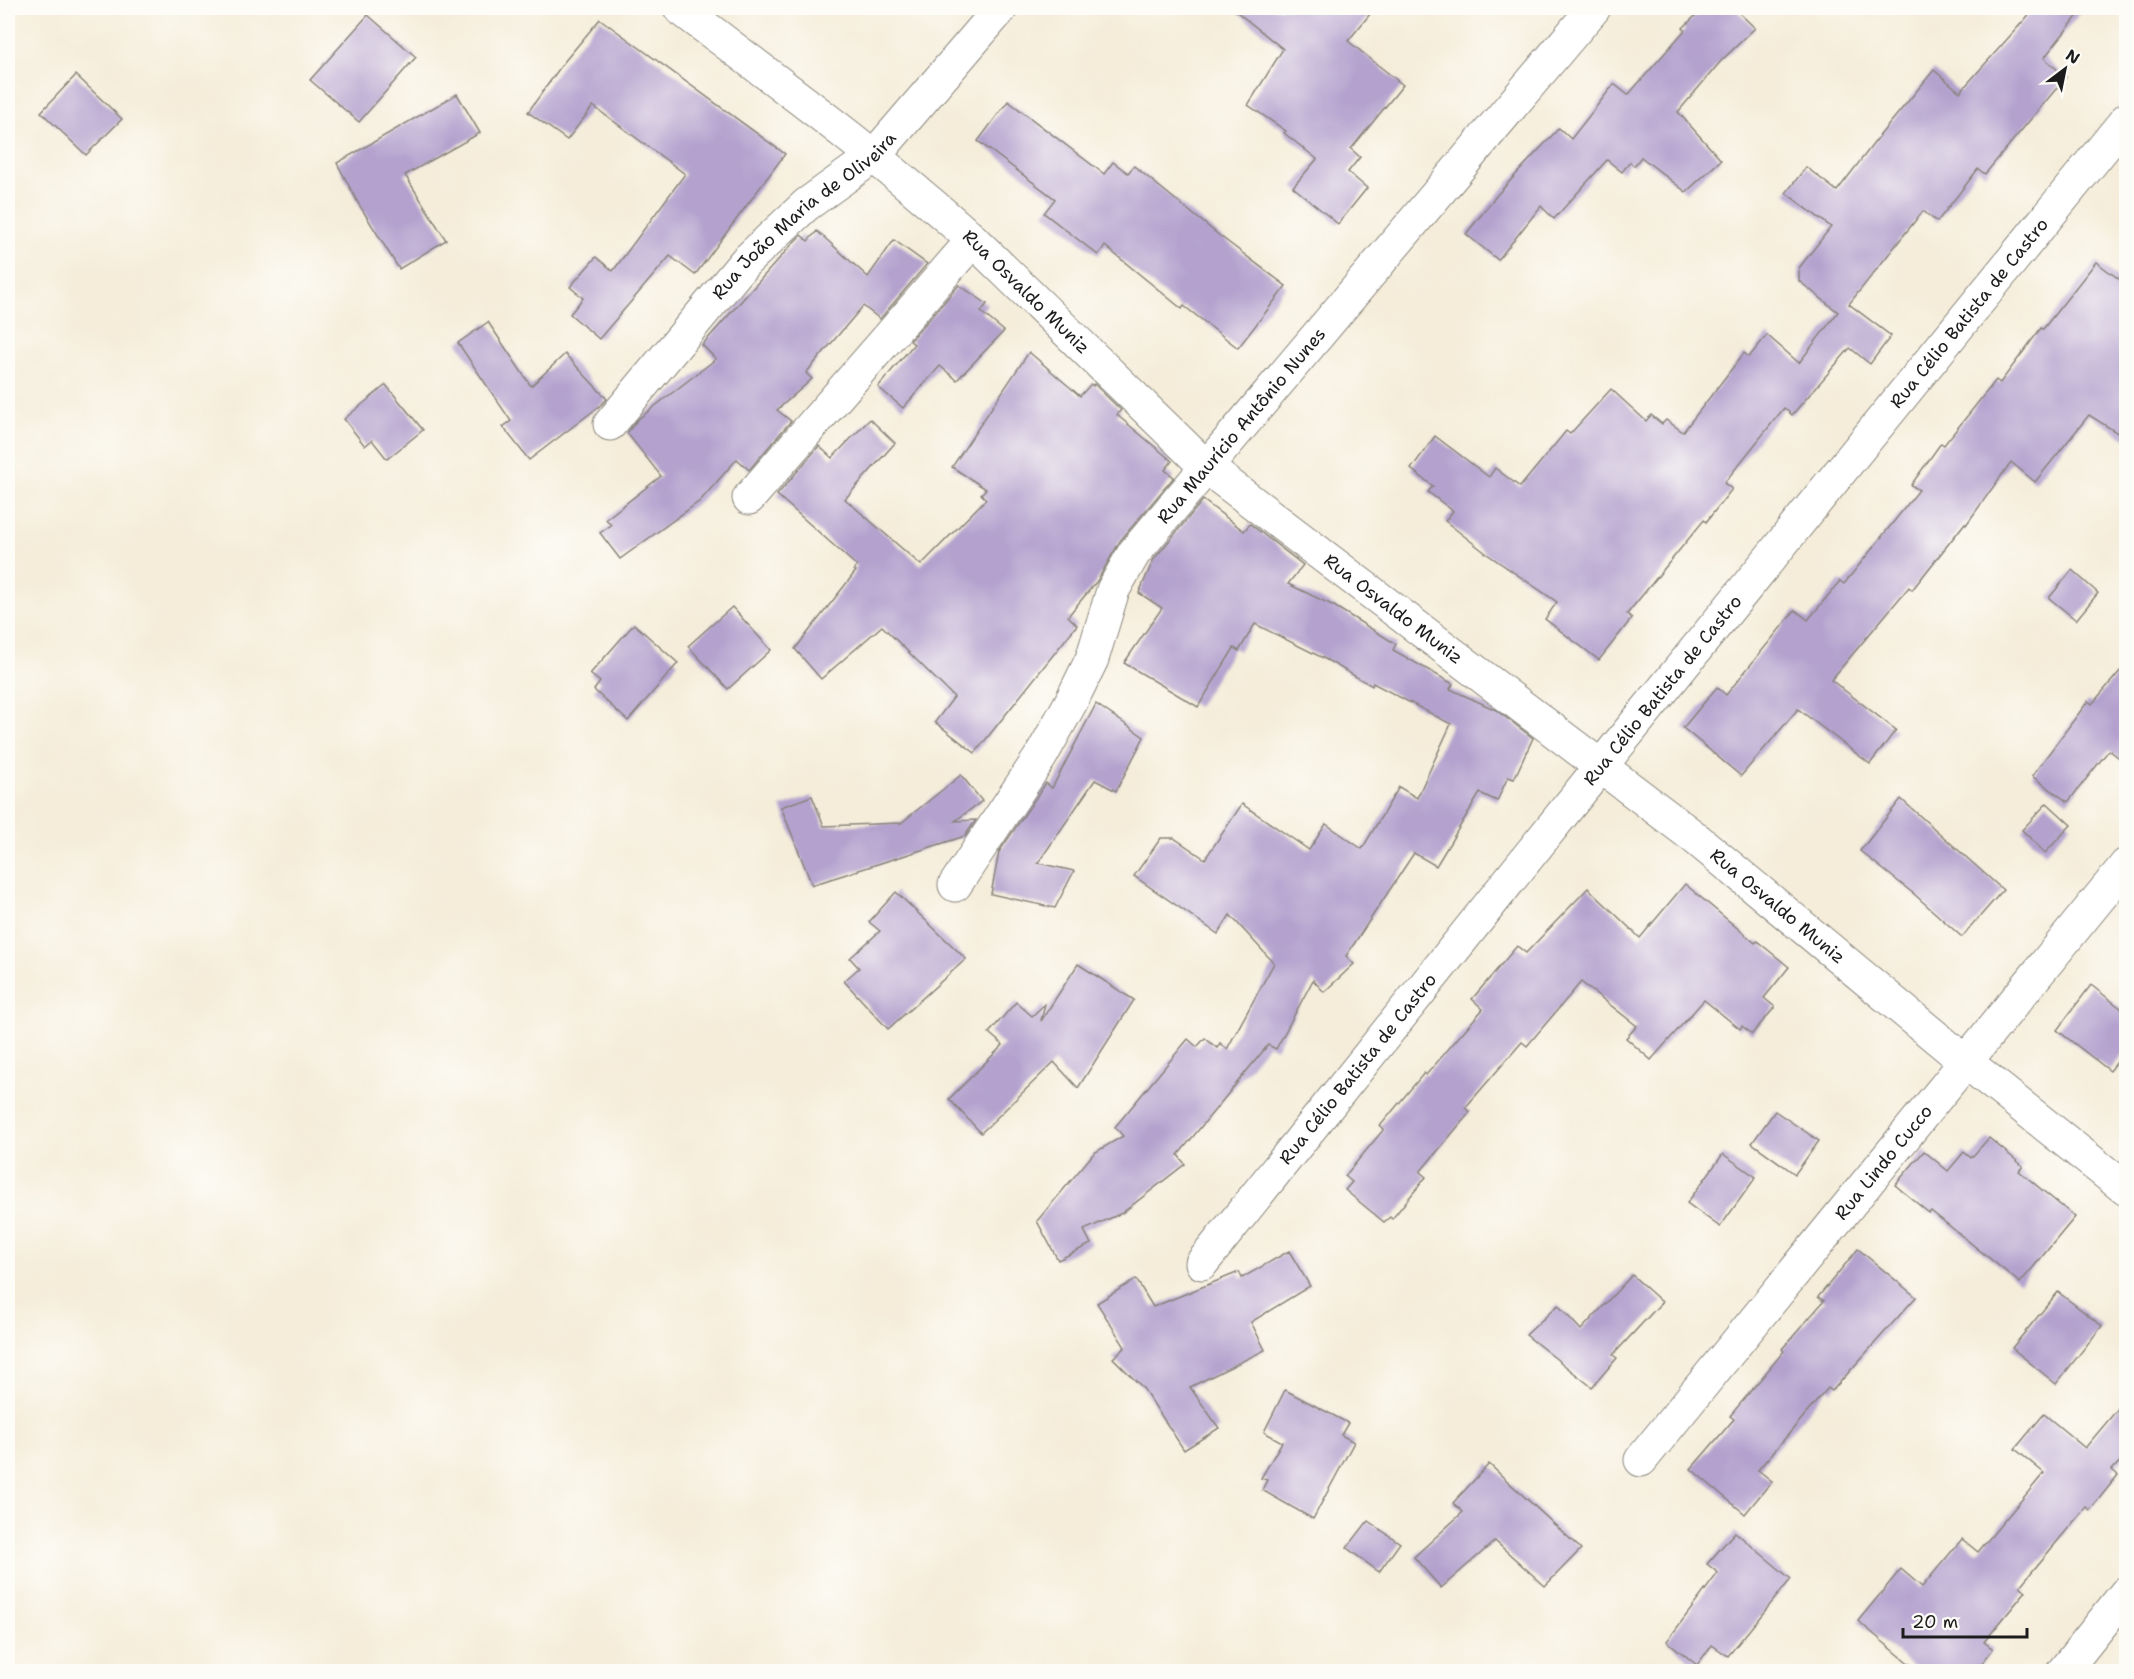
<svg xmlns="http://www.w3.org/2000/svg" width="2134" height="1679" font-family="'Shantell Sans',sans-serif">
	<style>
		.building { fill: #b4a1ce }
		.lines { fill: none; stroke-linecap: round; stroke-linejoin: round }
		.street-casing { stroke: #88847b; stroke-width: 35 }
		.street { stroke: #fff; stroke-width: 33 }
		.labels { text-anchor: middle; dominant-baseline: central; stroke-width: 4.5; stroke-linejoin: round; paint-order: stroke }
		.street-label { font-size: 18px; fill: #1c1c1c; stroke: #fdfcf7 }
	</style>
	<rect width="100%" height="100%" fill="#fdfcf7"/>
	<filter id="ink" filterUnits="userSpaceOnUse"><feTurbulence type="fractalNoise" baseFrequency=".0167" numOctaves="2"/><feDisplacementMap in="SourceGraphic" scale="12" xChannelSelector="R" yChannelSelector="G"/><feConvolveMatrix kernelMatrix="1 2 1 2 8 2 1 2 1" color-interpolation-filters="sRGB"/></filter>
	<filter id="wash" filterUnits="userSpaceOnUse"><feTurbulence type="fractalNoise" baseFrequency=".008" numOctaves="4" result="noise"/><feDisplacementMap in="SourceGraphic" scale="24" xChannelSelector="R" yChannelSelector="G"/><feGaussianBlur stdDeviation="1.35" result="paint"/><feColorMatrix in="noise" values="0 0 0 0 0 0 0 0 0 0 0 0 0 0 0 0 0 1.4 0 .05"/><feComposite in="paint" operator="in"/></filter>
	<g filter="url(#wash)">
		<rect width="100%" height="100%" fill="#f5edda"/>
		<g id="blocks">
			<!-- building -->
			<g class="building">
				<polygon points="1232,8 1375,8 1348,41 1403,85 1351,149 1360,157 1348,172 1367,188 1338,224 1293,187 1317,159 1284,133 1286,131 1248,105 1283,49"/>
				<polygon points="1703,8 1734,8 1755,28 1721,61 1678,112 1721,160 1686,192 1641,157 1634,166 1630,162 1622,172 1607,160 1554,219 1541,206 1498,260 1466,234 1497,195 1559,128 1571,139 1614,84 1628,95 1685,30 1683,28"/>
				<polygon points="2035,8 2084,8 2044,58 2066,77 1985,174 1978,169 1937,222 1923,211 1849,304 1891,336 1870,364 1850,348 1792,415 1784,408 1724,483 1732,489 1706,522 1704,520 1627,614 1632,618 1599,660 1545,619 1557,602 1487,554 1445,521 1453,511 1428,492 1433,486 1411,469 1435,436 1489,477 1495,468 1520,487 1566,431 1570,434 1611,389 1646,421 1651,415 1662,424 1666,420 1683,432 1744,353 1749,357 1767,335 1799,363 1838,312 1799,281 1799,268 1831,227 1786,193 1806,167 1837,191 1881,134 1934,70 1960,92"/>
				<polygon points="368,15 416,57 359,122 310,80"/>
				<polygon points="600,19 785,154 695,275 670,256 599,339 570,314 583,298 570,287 596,257 613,271 685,174 593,106 567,140 528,112 564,62"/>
				<polygon points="76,75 122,119 86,155 41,112"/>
				<polygon points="457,94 480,133 405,175 446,240 399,269 358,203 337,163"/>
				<polygon points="1008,101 1104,174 1113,162 1128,173 1134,166 1220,236 1286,286 1238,348 1184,306 1182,309 1105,246 1098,255 1044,213 1055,199 978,141"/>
				<polygon points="817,231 868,277 894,240 927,264 880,319 863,306 806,373 812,379 777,410 791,421 749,470 737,459 700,501 620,559 600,533 611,525 606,519 661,476 627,433 637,420 716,359 702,345 795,241 801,235 808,241"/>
				<polygon points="2096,262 2127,285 2127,439 2089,415 2035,482 2011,462 1966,525 1965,523 1912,590 1909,587 1831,680 1896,730 1870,764 1798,709 1741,776 1683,728 1717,687 1726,695 1795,610 1808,620 1840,581 1844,584 1919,490 1911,485 1941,443 1944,445 1996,380 2000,383 2041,328 2043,329"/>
				<polygon points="959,285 987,304 981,312 1004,331 957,380 940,366 903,408 878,387 914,344 910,341"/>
				<polygon points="488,322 531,386 565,354 607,399 601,405 529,460 503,427 511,421 458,343"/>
				<polygon points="1029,352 1080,396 1091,384 1093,386 1094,384 1121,410 1117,415 1172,461 1165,470 1174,477 1120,541 1097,581 1068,616 1077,625 975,753 935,722 954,697 882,626 821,679 795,649 856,571 854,570 857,566 777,495 819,446 832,458 870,419 895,443 845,499 921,565 986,499 981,494 986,489 952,467"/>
				<polygon points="386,385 423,430 387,459 372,440 365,446 344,419"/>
				<polygon points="1203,500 1244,531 1250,524 1303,565 1288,584 1334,606 1396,644 1393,650 1453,684 1450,689 1496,710 1533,738 1514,779 1508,777 1497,801 1480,793 1436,866 1414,853 1346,956 1354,964 1324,992 1313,980 1276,1049 1268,1045 1178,1155 1185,1164 1122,1213 1084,1230 1091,1244 1058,1260 1037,1221 1094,1153 1123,1136 1115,1127 1188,1039 1197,1047 1205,1038 1217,1048 1220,1043 1227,1049 1274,963 1230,915 1218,934 1134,876 1161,838 1174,838 1205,859 1242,804 1309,850 1326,824 1362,849 1399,787 1417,798 1451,724 1373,683 1372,686 1327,660 1255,624 1239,651 1234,648 1198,707 1124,663 1162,608 1139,593 1154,559"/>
				<polygon points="2072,570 2098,593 2076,620 2049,598"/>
				<polygon points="732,607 771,650 728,689 688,646"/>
				<polygon points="634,624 678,663 628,721 594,690 600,682 590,674"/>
				<polygon points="2127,663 2127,764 2109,750 2068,802 2032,776 2088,701 2092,704"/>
				<polygon points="1096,704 1144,737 1116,791 1095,780 1038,863 1074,871 1055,908 991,894 999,852 1046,783 1052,788"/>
				<polygon points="961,775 982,801 955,821 976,820 965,836 812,885 781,807 812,796 824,826 901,823"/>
				<polygon points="1901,799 2003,890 1962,937 1914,894 1860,851"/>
				<polygon points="2047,803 2071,825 2045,853 2022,830"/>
				<polygon points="1685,884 1755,943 1757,941 1789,967 1764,998 1775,1007 1752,1034 1742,1026 1740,1029 1704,1000 1651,1060 1626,1038 1637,1026 1581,982 1527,1046 1522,1042 1465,1108 1470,1112 1420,1172 1426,1177 1392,1219 1390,1217 1384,1222 1345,1190 1352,1182 1345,1176 1384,1129 1380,1126 1424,1073 1426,1075 1483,1009 1472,999 1517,946 1526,953 1588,888 1640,938"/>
				<polygon points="896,892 966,959 888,1029 844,981 859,968 850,958 880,931 869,922"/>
				<polygon points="1078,964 1134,1000 1078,1088 1054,1062 981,1133 949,1099 1003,1045 989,1033 1016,1002 1032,1016 1045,1004 1041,1021"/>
				<polygon points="2091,985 2127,1013 2127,1049 2110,1071 2057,1030"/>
				<polygon points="1775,1111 1819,1141 1795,1174 1752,1143"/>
				<polygon points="1989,1138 2023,1166 2019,1171 2075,1217 2020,1283 1931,1211 1929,1213 1895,1185 1924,1151 1948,1171 1964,1152 1971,1158"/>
				<polygon points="1723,1154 1756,1177 1720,1227 1687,1203"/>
				<polygon points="1858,1249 1916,1297 1832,1391 1828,1388 1758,1470 1772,1481 1745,1514 1691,1469 1734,1419 1730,1416 1784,1351 1782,1349 1824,1301 1818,1297"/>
				<polygon points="1289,1251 1310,1286 1251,1322 1265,1350 1190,1387 1219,1428 1184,1450 1143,1388 1113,1358 1125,1347 1097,1303 1136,1279 1153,1307 1239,1272 1242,1278"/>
				<polygon points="1632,1275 1662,1302 1613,1355 1617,1358 1592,1387 1526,1335 1558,1305 1581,1330"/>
				<polygon points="2058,1292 2102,1326 2056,1384 2012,1348"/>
				<polygon points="1285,1390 1348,1423 1341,1435 1354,1442 1313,1519 1262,1490 1267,1480 1261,1478 1282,1442 1264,1432"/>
				<polygon points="2127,1398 2127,1454 2112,1470 2118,1475 2090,1510 2086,1507 2020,1586 2026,1591 1984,1642 1993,1649 1976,1671 1918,1671 1858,1621 1901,1569 1922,1587 1962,1539 1978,1552 2044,1473 2015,1449 2044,1414 2085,1448"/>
				<polygon points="1489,1464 1581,1549 1545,1586 1495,1541 1441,1588 1414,1557 1463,1512 1453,1503"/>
				<polygon points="1368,1521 1400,1543 1379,1572 1347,1548"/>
				<polygon points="1735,1532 1791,1579 1728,1656 1712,1645 1697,1665 1667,1641 1718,1573 1707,1564"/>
			</g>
		</g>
	</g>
	<g filter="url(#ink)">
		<use href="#blocks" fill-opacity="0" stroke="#88847b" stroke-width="1.5"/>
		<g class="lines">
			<defs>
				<g id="street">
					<path id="s1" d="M680 8C779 83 880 157 973 240L1206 467 1694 837 1966 1062 2126 1189"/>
					<path id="s2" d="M610 424 745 262 806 205 874 156 1001 8"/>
					<polyline points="749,498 973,240"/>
					<path id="s3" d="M955 885 1041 756 1071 702 1092 659 1113 590 1134 553 1594 8"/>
					<path id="s4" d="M1202 1263 1601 766 2126 120"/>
					<path id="s5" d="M1641 1460 2126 865"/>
					<polyline points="2063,1672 2126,1593"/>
				</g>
			</defs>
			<!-- street casing -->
			<use href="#street" class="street-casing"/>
			<!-- street -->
			<use href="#street" class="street"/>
		</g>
	</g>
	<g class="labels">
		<!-- street labels -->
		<g class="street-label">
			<text stroke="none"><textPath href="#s2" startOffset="286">Rua João Maria de Oliveira</textPath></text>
			<text stroke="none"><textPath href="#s1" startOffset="448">Rua Osvaldo Muniz</textPath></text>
			<text stroke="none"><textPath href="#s4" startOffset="1221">Rua Célio Batista de Castro</textPath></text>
			<text stroke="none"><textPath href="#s3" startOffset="546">Rua Maurício Antônio Nunes</textPath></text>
			<text stroke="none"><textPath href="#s1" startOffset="934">Rua Osvaldo Muniz</textPath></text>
			<text stroke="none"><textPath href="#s4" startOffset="735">Rua Célio Batista de Castro</textPath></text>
			<text stroke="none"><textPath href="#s1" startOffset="1420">Rua Osvaldo Muniz</textPath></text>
			<text stroke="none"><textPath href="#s4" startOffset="249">Rua Célio Batista de Castro</textPath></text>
			<text stroke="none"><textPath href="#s5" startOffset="384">Rua Lindo Cucco</textPath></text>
		</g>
	</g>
	<!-- margin -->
	<rect width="2134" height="1679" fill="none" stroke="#fdfcf7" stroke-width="30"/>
	<!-- north arrow -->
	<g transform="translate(2065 69) rotate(32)" stroke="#fdfcf7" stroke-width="4.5" paint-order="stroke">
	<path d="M0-4.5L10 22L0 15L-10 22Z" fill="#1c1c1c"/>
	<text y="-9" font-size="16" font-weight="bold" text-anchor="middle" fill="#1c1c1c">N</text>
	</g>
	<!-- scale -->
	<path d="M1903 1628v9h124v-9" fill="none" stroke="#1c1c1c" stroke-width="3"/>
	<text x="1912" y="1628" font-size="18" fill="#1c1c1c" stroke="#fdfcf7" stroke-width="4.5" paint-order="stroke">20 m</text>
</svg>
